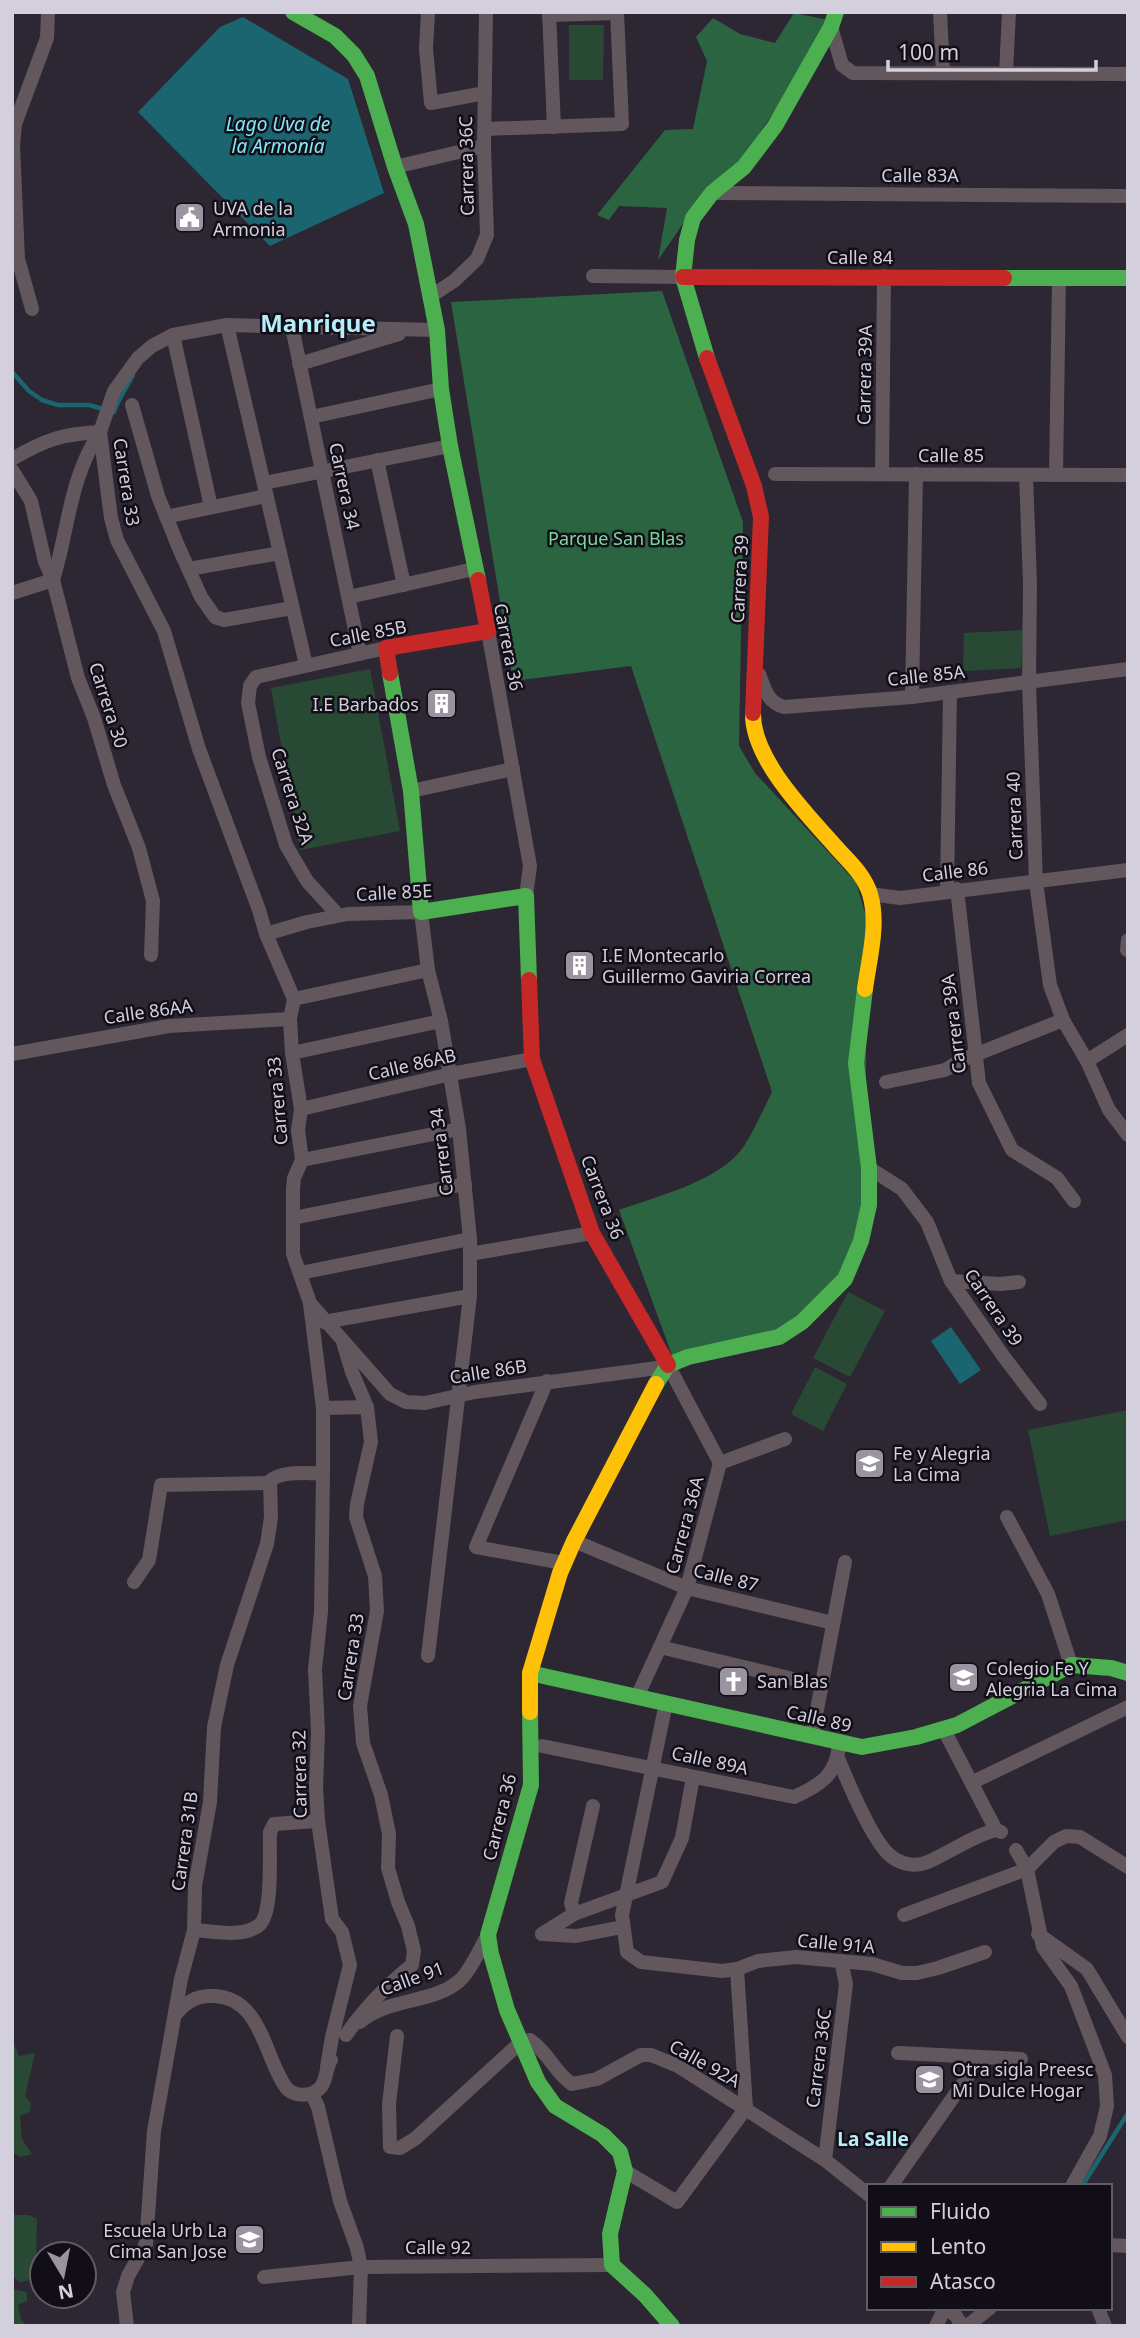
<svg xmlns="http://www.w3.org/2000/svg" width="1140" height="2338" font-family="'Noto Sans',sans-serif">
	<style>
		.green { fill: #284a34 }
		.forest { fill: #2b6441 }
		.water { fill: #1b6570 }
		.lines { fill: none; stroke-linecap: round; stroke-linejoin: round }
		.stream { stroke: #1b6570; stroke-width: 4.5 }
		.street { stroke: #62575c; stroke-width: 14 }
		.fast { stroke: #4caf50; stroke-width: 16 }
		.slow { stroke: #ffc107; stroke-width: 16 }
		.jam { stroke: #c62828; stroke-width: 16 }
		.labels { text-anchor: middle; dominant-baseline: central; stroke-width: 5; stroke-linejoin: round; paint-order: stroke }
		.street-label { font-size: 18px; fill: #d4cfdc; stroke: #120e17 }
		.poi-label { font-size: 18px; fill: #d4cfdc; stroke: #120e17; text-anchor: start }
		.park-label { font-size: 18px; fill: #7cd899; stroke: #120e17 }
		.water-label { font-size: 19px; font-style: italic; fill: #80eafa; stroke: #120e17 }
		.neighbourhood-label { font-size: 19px; font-weight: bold; fill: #b5eefa; stroke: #120e17 }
		.district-label { font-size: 24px; font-weight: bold; fill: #b5eefa; stroke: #120e17 }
	</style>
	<rect width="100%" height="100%" fill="#2c2732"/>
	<!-- green -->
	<g class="green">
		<polygon points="569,25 604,25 603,80 569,80"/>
		<polygon points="1023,630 1021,668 963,671 964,633"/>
		<polygon points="370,669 400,831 300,850 271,688"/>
		<polygon points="848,1292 885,1311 850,1377 813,1358"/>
		<polygon points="815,1367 847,1384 823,1431 791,1414"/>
		<polygon points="1128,1410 1128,1520 1050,1536 1028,1430"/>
		<polygon points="12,2039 19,2056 35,2053 25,2096 31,2103 30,2112 20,2116 22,2139 32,2154 20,2157 12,2152"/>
		<polygon points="12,2215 29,2215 37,2219 36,2259 31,2280 20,2282 12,2276"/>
		<polygon points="12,2289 27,2292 27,2301 18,2305 21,2319 27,2326 12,2326"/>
	</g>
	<!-- forest -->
	<g class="forest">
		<polygon points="794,13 829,20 786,94 742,159 687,218 658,260 667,208 619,206 609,220 597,215 665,130 693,129 707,61 696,37 713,18 740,34 775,43"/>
		<path d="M662 291 743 522 739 746 755 773 856 882 867 920 865 1204 841 1276 778 1333 673 1358 619 1210C657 1196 721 1181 744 1146 755 1129 763 1110 772 1092L631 666 513 681 451 302Z"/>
	</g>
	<!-- water -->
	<g class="water">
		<polygon points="243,17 348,79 384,193 270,246 138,112 220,27"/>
		<polygon points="951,1327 981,1370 960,1384 931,1341"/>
	</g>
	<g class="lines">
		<!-- stream -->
		<g class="stream">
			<path d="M12 372 29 391 42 400 58 405H89L114 412C118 399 127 387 133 375"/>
			<polyline points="1082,2186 1128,2113"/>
		</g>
		<!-- street -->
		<g class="street">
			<polyline points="428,12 426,49 431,103 485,93"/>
			<polyline points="549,12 554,127"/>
			<polyline points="940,12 943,73"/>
			<polyline points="549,15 617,13"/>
			<polyline points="831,27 842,65 853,73 1128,74"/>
			<polyline points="1006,73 1009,12"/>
			<polyline points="485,129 622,124 617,12"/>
			<polyline points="395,167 484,146"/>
			<polyline points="713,193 1128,196"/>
			<polyline points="593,276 683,277"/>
			<polyline points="431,296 454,281 477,259 487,235 484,146 486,12"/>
			<polyline points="32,309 18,259 13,145 15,124 47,38 48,12"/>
			<polyline points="227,325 306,665"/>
			<polyline points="292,327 360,654"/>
			<polyline points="437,330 227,325 173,335 152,346 138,358 114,391 100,432 111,518 117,540 164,631 199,749 259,910 266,934 294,999 290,1019 292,1053 301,1109 298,1130 302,1160 294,1178 293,1189 293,1254 310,1303 390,1394 406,1402 425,1403 475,1392 665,1367"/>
			<polyline points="173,335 211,507"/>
			<polyline points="299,364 399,334"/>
			<polyline points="132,405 158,496 178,546 201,597 215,617 224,620 292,608"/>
			<polyline points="311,417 441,389"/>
			<path d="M12 459C45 440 61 434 100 432"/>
			<polyline points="377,460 404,585"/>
			<polyline points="12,470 31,501 45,562 53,580 78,678 94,718 114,785 139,848 153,901 151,955"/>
			<polyline points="775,474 1128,475"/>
			<polyline points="882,474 884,276"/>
			<polyline points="1026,475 1030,583 1029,682 1036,882 1050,985 1063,1020 1087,1061 1109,1110 1128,1135"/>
			<polyline points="1056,475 1059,278"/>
			<polyline points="264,483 450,446"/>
			<polyline points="166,517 266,496"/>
			<polyline points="189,569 280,553"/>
			<path d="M12 593 53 580C69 528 69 479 100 432"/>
			<polyline points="349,597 474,569"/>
			<polyline points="488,631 530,866 526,896"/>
			<path d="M759 674C765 689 767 702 784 707L912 697 1128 669"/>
			<polyline points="912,697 916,474"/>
			<polyline points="411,791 513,769"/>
			<polyline points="957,889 979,1083 1012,1150 1057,1178 1074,1201"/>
			<polyline points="947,891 950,692"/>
			<polyline points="870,894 900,898 1128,870"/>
			<polyline points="338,915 307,881 286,845 259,757 248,703 250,686 256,677 386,648"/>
			<polyline points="266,934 307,922 348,914 421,912 428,970 441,1021 459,1129 470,1239 470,1296 428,1656"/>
			<polyline points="1127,950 1128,940"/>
			<polyline points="294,999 428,970"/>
			<polyline points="292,1053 441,1021"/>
			<polyline points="12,1054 169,1026 290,1019"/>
			<polyline points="1087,1061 1128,1035"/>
			<polyline points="886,1082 945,1070 962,1060 1063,1020"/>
			<polyline points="301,1109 451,1074 532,1059"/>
			<polyline points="302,1160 459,1129"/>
			<polyline points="869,1168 902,1189 927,1222 951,1281 1004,1357 1040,1404"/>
			<polyline points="293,1218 465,1184"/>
			<polyline points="470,1254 592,1233"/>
			<polyline points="300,1273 470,1239"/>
			<polyline points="951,1281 1000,1284 1019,1282"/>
			<polyline points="324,1322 470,1296"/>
			<path d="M343 1342 352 1372 367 1407 371 1442 357 1504 356 1517 375 1576 377 1611 360 1706 363 1743 381 1795 389 1834 388 1868 398 1902 408 1926 414 1951 412 1965C386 1986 365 2007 346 2035"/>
			<polyline points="547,1381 476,1547 563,1563"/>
			<polyline points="323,1408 367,1407"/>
			<polyline points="720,1463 785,1439"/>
			<polyline points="323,1473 321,1612 315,1669 318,1732 316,1787 318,1821 332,1919 342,1932 350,1965 332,2037 327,2067"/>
			<polyline points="1007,1517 1048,1594 1071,1665"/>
			<polyline points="574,1541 687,1588 833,1623"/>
			<polyline points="134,1582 149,1560 161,1485 270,1483"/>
			<polyline points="660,1647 822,1686"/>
			<polyline points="637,1697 687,1588 720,1463 668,1365"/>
			<polyline points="666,1703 622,1915 627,1952 641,1962 722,1971 737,1969 758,1961 796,1957 872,1964 902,1973 917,1973 938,1968 985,1952"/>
			<polyline points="944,1730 996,1830"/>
			<polyline points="812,1736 845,1562"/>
			<path d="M542 1746 794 1797C821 1785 838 1774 839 1742"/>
			<path d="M838 1758C847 1780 873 1844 892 1857 903 1865 916 1867 928 1862 951 1852 972 1836 996 1830L1001 1832"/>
			<polyline points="973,1782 1128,1707"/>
			<polyline points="1016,1850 1027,1869 1043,1947 1071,1986 1105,2075 1107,2106 1100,2136 1072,2186"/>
			<polyline points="574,1914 571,1903 593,1806"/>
			<polyline points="904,1915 1027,1869 1054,1842 1066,1836 1080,1837 1128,1867"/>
			<path d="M194 1930C213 1931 241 1938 258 1926 274 1916 269 1851 270 1832L274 1824 318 1821"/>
			<polyline points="542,1934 574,1914 662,1882 682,1838 693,1777"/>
			<polyline points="542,1934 576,1936 622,1927"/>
			<polyline points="1038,1934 1087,1969 1128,2037"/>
			<path d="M175 2015C185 2003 195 1996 211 1996 261 1995 264 2056 285 2086 292 2097 310 2097 319 2089 327 2082 325 2069 331 2060"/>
			<path d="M360 2022C387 1998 435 2003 459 1981 470 1972 480 1948 488 1935"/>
			<path d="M397 2036 389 2104 390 2147 400 2148 416 2138 521 2042 530 2040C549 2053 555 2073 572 2084L597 2079 641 2055H651L678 2066 825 2160 869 2195"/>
			<polyline points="898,2053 1021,2059"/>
			<polyline points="312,2094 318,2107 340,2201 357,2248 361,2267 359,2326"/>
			<polyline points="825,2160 846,1984 841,1961"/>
			<polyline points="625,2171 677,2202 746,2108 737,1969"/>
			<polyline points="891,2186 980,2059"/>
			<polyline points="1110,2245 1128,2246"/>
			<polyline points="264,2277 361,2267 612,2265"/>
			<polyline points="947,2308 956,2316 962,2326"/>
			<polyline points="1098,2308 1105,2326"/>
			<path d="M127 2326 123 2292 128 2276 146 2244 154 2131 181 1979 194 1930 195 1886 210 1802 214 1727 227 1665 267 1544 271 1517 270 1481C282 1470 308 1474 323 1473V1408L310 1304"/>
			<polyline points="936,2326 945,2308"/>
			<polyline points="967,2326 990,2308"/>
		</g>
		<!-- fast -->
		<g class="fast">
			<polyline points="293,12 335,36 354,55 367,76 395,167 416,224 437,330 441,389 450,446 478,580"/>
			<polyline points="1004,278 1128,278"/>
			<polyline points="707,358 683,277 687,240 693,218 712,193 744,167 775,126 831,27 836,12"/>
			<polyline points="390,673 411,791 421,912 526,896 529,980"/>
			<polyline points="656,1384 668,1365 688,1357 779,1337 802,1322 845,1279 861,1241 869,1205 869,1168 856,1063 865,989"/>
			<polyline points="530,1673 862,1747 916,1737 957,1725 1071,1665 1111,1668 1128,1673"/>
			<polyline points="530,1712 531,1785 488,1935 491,1954 507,2010 538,2082 555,2106 603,2135 620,2152 625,2171 610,2234 612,2265 645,2295 672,2326"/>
		</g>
		<!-- slow -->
		<g class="slow">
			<path d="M753 713C752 759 806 813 835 846 848 861 864 874 870 894 879 924 869 959 865 989"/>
			<polyline points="530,1712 530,1673 560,1573 574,1541 656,1384"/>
		</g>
		<!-- jam -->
		<g class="jam">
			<polyline points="683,277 1004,278"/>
			<polyline points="707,358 754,486 761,517 753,713"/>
			<polyline points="390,673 386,648 488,631 478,580"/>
			<polyline points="529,980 532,1059 592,1233 668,1365"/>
		</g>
	</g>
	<!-- icons -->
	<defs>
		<symbol id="civic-square" viewBox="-11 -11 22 22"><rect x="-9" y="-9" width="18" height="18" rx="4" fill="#9994a0" stroke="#120e17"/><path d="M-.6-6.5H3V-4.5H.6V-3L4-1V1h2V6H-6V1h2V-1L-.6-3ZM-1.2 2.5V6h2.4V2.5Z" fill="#fff"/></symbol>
		<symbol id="building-square" viewBox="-11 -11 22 22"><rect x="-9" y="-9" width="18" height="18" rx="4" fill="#9994a0" stroke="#120e17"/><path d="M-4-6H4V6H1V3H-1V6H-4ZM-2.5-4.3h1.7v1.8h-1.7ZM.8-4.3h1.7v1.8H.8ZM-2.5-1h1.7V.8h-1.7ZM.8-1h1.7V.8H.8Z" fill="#fff"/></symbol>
		<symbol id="school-square" viewBox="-11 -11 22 22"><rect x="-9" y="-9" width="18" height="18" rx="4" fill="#9994a0" stroke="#120e17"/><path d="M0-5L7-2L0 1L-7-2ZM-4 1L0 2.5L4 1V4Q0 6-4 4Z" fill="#fff"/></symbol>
		<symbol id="church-square" viewBox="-11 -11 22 22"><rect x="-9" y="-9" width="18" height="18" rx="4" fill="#9994a0" stroke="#120e17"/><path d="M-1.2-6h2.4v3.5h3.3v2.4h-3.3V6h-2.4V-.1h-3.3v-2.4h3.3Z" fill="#fff"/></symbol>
	</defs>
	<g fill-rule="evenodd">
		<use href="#civic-square" x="172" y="200" width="35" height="35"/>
		<use href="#building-square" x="424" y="686" width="35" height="35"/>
		<use href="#building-square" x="562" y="948" width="35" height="35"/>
		<use href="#school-square" x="852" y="1446" width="35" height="35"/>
		<use href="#school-square" x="946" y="1660" width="35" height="35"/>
		<use href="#church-square" x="716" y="1664" width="35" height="35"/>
		<use href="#school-square" x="912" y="2062" width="35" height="35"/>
		<use href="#school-square" x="232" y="2222" width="35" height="35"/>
	</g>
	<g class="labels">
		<!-- street labels -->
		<g class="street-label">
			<text transform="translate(466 166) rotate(-91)">Carrera 36C</text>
			<text x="920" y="175">Calle 83A</text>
			<text x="860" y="257">Calle 84</text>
			<text transform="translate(864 375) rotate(-89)">Carrera 39A</text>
			<text x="951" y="455">Calle 85</text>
			<text transform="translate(127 482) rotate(81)">Carrera 33</text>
			<text transform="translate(345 486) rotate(78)">Carrera 34</text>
			<text transform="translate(739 579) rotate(-87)">Carrera 39</text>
			<text transform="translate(368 633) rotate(-11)">Calle 85B</text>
			<text transform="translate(509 647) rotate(79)">Carrera 36</text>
			<text transform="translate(926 675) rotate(-6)">Calle 85A</text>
			<text transform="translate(109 705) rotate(72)">Carrera 30</text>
			<text transform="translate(293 796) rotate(72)">Carrera 32A</text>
			<text transform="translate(1014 816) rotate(-92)">Carrera 40</text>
			<text transform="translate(955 871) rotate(-7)">Calle 86</text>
			<text transform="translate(394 892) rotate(-3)">Calle 85E</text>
			<text transform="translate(148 1011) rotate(-8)">Calle 86AA</text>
			<text transform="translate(953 1024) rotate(-97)">Carrera 39A</text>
			<text transform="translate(412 1064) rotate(-13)">Calle 86AB</text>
			<text transform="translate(277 1101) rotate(-95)">Carrera 33</text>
			<text transform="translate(441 1152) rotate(-97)">Carrera 34</text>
			<text transform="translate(603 1197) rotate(69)">Carrera 36</text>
			<text transform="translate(994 1307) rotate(56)">Carrera 39</text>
			<text transform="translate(488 1371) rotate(-9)">Calle 86B</text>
			<text transform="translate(684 1525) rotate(-75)">Carrera 36A</text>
			<text transform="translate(726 1577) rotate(14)">Calle 87</text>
			<text transform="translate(350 1657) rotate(-81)">Carrera 33</text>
			<text transform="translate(819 1718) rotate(13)">Calle 89</text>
			<text transform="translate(710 1760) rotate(12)">Calle 89A</text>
			<text transform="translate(299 1774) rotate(-91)">Carrera 32</text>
			<text transform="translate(499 1817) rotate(-76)">Carrera 36</text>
			<text transform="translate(184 1841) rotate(-82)">Carrera 31B</text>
			<text transform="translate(836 1943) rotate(5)">Calle 91A</text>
			<text transform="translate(412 1978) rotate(-20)">Calle 91</text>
			<text transform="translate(818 2058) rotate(-83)">Carrera 36C</text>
			<text transform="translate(705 2063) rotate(29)">Calle 92A</text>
			<text x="438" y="2247">Calle 92</text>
		</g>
		<!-- poi labels -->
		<g class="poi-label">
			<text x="213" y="208">UVA de la<tspan x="213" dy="21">Armonia</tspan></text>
			<text x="419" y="704" text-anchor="end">I.E Barbados</text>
			<text x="602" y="955">I.E Montecarlo<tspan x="602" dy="21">Guillermo Gaviria Correa</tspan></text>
			<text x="893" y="1453">Fe y Alegria<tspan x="893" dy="21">La Cima</tspan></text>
			<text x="986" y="1668">Colegio Fe Y<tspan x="986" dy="21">Alegria La Cima</tspan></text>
			<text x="757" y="1681">San Blas</text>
			<text x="952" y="2069">Otra sigla Preesc<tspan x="952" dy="21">Mi Dulce Hogar</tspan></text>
			<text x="227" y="2230" text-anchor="end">Escuela Urb La<tspan x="227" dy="21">Cima San Jose</tspan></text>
		</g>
		<!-- park labels -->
		<g class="park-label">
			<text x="616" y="538">Parque San Blas</text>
		</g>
		<!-- water labels -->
		<g class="water-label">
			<text x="278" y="124">Lago Uva de<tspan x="278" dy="22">la Armonía</tspan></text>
		</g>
		<!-- neighbourhood labels -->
		<g class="neighbourhood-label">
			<text x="873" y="2139">La Salle</text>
		</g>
		<!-- district labels -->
		<g class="district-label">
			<text x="318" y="322">Manrique</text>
		</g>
	</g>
	<!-- border -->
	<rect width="1140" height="2338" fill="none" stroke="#d4cfdc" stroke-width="28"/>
	<!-- legend -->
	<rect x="867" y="2184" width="245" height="126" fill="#120e17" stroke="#605b66" stroke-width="2"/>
	<rect x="881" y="2207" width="35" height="10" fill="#4caf50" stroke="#605b66" stroke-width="2"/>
	<text x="930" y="2219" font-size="21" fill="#d4cfdc">Fluido</text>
	<rect x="881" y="2242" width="35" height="10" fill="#ffc107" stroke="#605b66" stroke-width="2"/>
	<text x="930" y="2254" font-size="21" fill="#d4cfdc">Lento</text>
	<rect x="881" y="2277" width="35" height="10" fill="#c62828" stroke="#605b66" stroke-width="2"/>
	<text x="930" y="2289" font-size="21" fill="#d4cfdc">Atasco</text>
	<!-- north arrow -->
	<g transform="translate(63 2275) rotate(170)"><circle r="33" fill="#120e17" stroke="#605b66" stroke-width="2"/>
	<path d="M0-5L12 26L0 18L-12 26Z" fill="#9994a0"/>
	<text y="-10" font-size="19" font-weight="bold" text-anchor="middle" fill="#d4cfdc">N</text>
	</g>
	<!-- scale -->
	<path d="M888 60v10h208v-10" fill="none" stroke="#d4cfdc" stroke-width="3.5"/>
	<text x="898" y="60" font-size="21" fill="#d4cfdc" stroke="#120e17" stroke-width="5" paint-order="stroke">100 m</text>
</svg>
